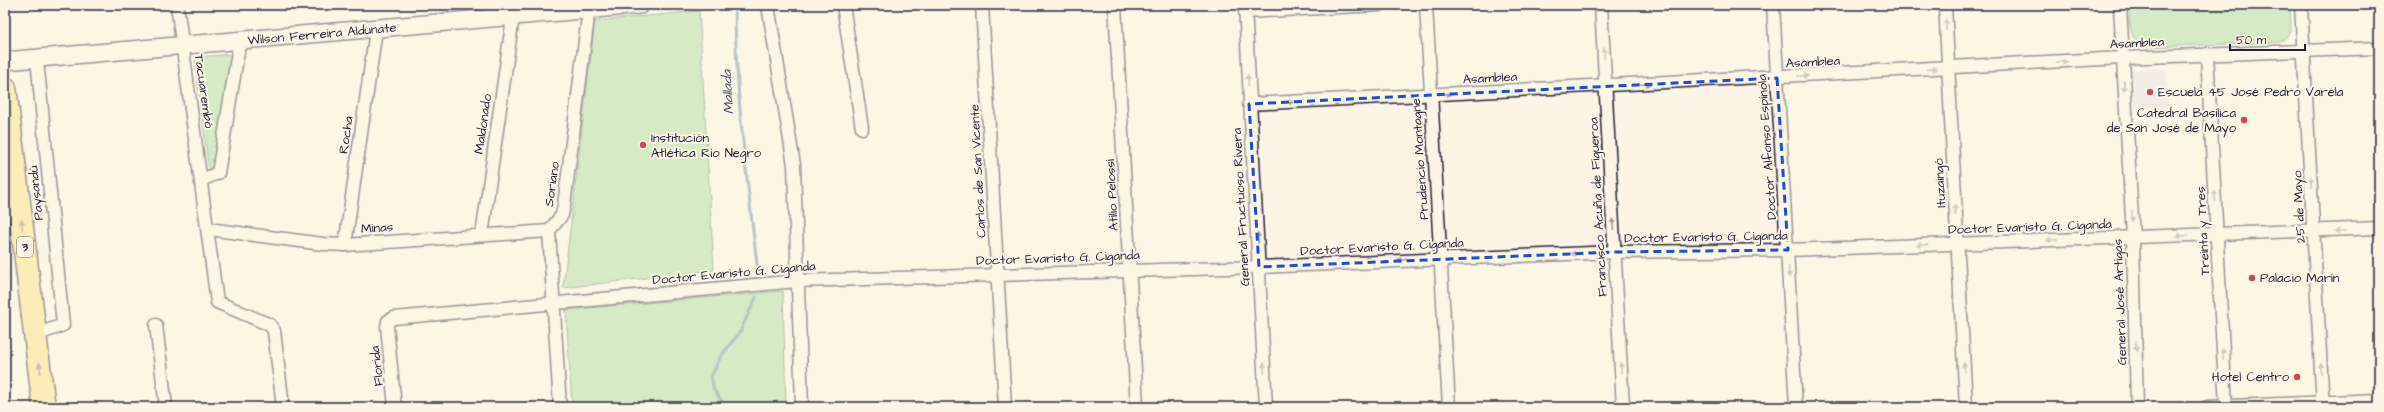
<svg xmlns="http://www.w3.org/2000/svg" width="2384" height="412" font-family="'Architects Daughter',sans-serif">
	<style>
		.built { fill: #e8e3e7 }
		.green { fill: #a7db9d; stroke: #647e6c }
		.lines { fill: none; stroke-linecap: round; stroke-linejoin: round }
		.stream { stroke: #628ea6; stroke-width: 3 }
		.street-casing { stroke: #22223b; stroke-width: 15 }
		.secondary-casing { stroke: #22223b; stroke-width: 20 }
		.highway-casing { stroke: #22223b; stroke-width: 25 }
		.street { stroke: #fcf5e5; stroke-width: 12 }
		.secondary { stroke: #fcf5e5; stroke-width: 17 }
		.highway { stroke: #fddf80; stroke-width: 22 }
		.oneway { fill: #9a9698 }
		.oneway2 { fill: #90805e }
		.marked { fill: none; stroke: #1d4ed8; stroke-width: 3; stroke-dasharray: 8 5; stroke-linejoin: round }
		.poi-dot { fill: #d1495b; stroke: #fcf5e5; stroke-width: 1.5 }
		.labels { text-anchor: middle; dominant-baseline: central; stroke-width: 4; stroke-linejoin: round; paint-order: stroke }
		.shield { fill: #fcf5e5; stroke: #63616e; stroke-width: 1 }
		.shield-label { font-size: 12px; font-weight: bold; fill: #22223b }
		.street-label { font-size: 13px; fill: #22223b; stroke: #fcf5e5 }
		.poi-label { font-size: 13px; fill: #22223b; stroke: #fcf5e5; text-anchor: start }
		.water-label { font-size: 14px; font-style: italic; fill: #425871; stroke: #fcf5e5 }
	</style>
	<rect width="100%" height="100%" fill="#fcf5e5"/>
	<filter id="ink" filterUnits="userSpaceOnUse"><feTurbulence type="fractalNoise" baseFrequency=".025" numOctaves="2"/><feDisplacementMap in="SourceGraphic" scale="8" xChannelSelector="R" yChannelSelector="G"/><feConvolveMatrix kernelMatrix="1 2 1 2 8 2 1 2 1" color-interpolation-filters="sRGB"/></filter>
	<g filter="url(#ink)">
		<!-- built -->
		<polygon class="built" points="2166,68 2168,106 2133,108 2131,70"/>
		<!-- green -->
		<g class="green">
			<path d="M2129 5H2290C2290 18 2295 36 2279 42L2148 47C2127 43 2130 21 2129 5Z"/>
			<polygon points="699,11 714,270 563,288 595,21"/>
			<polygon points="234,54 216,169 209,171 195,60 196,57"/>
			<polygon points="783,291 786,407 572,407 566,310"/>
		</g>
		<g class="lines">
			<!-- stream -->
			<g class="stream">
				<path d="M735 5C735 95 748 184 758 273"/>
				<polyline points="726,407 714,390 711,377 721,356 740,332 756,297"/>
			</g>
			<defs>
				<g id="street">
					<polyline points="177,5 217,302 270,325 274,331 283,407"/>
					<polyline points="768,5 794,165 802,407"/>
					<polyline points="843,5 862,128"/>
					<polyline points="982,5 1005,407"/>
					<polyline points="1115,5 1137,407"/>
					<polyline points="1245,5 1266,407"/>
					<polyline points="1426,5 1449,407"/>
					<polyline points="1601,5 1623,407"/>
					<polyline points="1773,5 1796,407"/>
					<polyline points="1945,5 1966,407"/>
					<polyline points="2120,5 2133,237 2137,407"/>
					<polyline points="2301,5 2323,407"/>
					<polyline points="1245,12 1379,5"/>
					<polyline points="2207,54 2226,407"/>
					<polyline points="1249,104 2122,58 2379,48"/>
					<polyline points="202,180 218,173 240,40"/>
					<polyline points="208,229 323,244 345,245 549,231"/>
					<polyline points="482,235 513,17"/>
					<polyline points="345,245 376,30"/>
					<polyline points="156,325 166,407"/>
					<polyline points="36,335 63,325 37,59"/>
					<polyline points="395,407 387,327 388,321 394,318 798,281 1259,267 1615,252 1788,250 2379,228"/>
					<polyline points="560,407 549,231 562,215 564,205 589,9"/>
					<polyline points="2207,407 2379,400"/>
				</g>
				<polyline id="secondary" points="5,61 640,5"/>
				<polyline id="highway" points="5,88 44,407"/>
			</defs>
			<!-- street casing -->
			<use href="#street" class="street-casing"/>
			<!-- secondary casing -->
			<use href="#secondary" class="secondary-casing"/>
			<!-- highway casing -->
			<use href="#highway" class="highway-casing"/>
			<!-- street -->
			<use href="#street" class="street"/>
			<!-- secondary -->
			<use href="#secondary" class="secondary"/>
			<!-- highway -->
			<use href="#highway" class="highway"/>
		</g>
		<!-- one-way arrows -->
		<defs><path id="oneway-solid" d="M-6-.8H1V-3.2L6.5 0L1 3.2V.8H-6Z"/></defs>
		<g class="oneway">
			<use href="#oneway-solid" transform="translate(1946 25) rotate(-93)"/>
			<use href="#oneway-solid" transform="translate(1604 53) rotate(-94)"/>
			<use href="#oneway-solid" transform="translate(2062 62) rotate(-3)"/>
			<use href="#oneway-solid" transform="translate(1932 69) rotate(-3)"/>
			<use href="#oneway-solid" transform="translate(1803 76) rotate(-3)"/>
			<use href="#oneway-solid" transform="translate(1248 80) rotate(-93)"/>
			<use href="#oneway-solid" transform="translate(1645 84) rotate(-3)"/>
			<use href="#oneway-solid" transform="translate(2124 86) rotate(87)"/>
			<use href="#oneway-solid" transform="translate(1446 94) rotate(-3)"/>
			<use href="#oneway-solid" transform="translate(1288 102) rotate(-3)"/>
			<use href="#oneway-solid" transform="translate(1780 128) rotate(86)"/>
			<use href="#oneway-solid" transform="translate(2311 182) rotate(-93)"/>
			<use href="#oneway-solid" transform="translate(2215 196) rotate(-93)"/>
			<use href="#oneway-solid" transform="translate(1955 210) rotate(-93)"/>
			<use href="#oneway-solid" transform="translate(2132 216) rotate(87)"/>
			<use href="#oneway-solid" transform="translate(1613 224) rotate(-93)"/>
			<use href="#oneway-solid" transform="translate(2340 231) rotate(177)"/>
			<use href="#oneway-solid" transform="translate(2182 236) rotate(179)"/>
			<use href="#oneway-solid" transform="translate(1258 238) rotate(-94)"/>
			<use href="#oneway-solid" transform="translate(2052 240) rotate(178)"/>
			<use href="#oneway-solid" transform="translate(1922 245) rotate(178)"/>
			<use href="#oneway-solid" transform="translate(1576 254) rotate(178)"/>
			<use href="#oneway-solid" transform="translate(1402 260) rotate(177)"/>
			<use href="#oneway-solid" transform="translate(1789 272) rotate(87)"/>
			<use href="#oneway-solid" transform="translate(2136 346) rotate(89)"/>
			<use href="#oneway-solid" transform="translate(2223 354) rotate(-93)"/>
			<use href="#oneway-solid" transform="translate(1264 368) rotate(-93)"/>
			<use href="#oneway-solid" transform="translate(1621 368) rotate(-93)"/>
			<use href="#oneway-solid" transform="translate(1964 368) rotate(-93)"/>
			<use href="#oneway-solid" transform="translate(2321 368) rotate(-93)"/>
		</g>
		<g class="oneway2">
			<use href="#oneway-solid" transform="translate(22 225) rotate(-97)"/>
			<use href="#oneway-solid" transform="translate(40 368) rotate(-97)"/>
		</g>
	</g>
	<!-- marked area -->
	<path d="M0 0H2384V412H0ZM1777 78 1788 250 1615 252 1259 267 1249 104Z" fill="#fcf5e5" fill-opacity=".55" fill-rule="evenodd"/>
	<path class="marked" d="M1777 78 1788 250 1615 252 1259 267 1249 104Z"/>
	<!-- markers -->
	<g class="poi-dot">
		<circle cx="2150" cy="92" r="4"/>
		<circle cx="2244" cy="120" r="4"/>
		<circle cx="643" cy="145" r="4"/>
		<circle cx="2252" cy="278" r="4"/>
		<circle cx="2297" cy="377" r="4"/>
	</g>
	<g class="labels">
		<!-- shield labels -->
		<rect class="shield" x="17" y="237" width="16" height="20" rx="3"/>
		<g class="shield-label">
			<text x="25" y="247">3</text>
		</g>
		<!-- street labels -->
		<g class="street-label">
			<text transform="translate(322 34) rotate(-5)">Wilson Ferreira Aldunate</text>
			<text transform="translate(2137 43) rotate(-3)">Asamblea</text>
			<text transform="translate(1813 62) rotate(-3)">Asamblea</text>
			<text transform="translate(1490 78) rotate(-3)">Asamblea</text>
			<text transform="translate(204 91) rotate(82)">Tacuarembó</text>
			<text transform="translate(483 124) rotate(-82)">Maldonado</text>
			<text transform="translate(346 135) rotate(-82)">Rocha</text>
			<text transform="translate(1767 147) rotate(-94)">Doctor Alfonso Espínola</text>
			<text transform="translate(1420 159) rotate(-94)">Prudencio Montagne</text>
			<text transform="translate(978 171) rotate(-93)">Carlos de San Vicente</text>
			<text transform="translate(1940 183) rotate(-93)">Ituzaingó</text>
			<text transform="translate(552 184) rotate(-82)">Soriano</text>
			<text transform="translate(36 193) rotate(-96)">Paysandú</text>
			<text transform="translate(1112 195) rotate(-93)">Atilio Pelossi</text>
			<text transform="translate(1241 207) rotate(-93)">General Fructuoso Rivera</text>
			<text transform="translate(1598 207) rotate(-93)">Francisco Acuña de Figueroa</text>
			<text transform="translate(2299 207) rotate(-93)">25 de Mayo</text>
			<text transform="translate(2030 227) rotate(-2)">Doctor Evaristo G. Ciganda</text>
			<text transform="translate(377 228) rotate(-4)">Minas</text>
			<text transform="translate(2203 231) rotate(-93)">Treinta y Tres</text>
			<text transform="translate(1706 237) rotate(-1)">Doctor Evaristo G. Ciganda</text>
			<text transform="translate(1382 247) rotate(-3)">Doctor Evaristo G. Ciganda</text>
			<text transform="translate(1058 258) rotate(-2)">Doctor Evaristo G. Ciganda</text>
			<text transform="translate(734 273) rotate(-5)">Doctor Evaristo G. Ciganda</text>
			<text transform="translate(2120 302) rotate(-92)">General José Artigas</text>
			<text transform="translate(377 366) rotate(-96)">Florida</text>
		</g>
		<!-- poi labels -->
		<g class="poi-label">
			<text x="2158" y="92">Escuela 45 José Pedro Varela</text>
			<text x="2236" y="113" text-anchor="end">Catedral Basílica<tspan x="2236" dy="15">de San José de Mayo</tspan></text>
			<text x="651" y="138">Institución<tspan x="651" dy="15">Atlética Río Negro</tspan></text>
			<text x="2260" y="278">Palacio Marín</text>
			<text x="2289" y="377" text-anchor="end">Hotel Centro</text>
		</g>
		<!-- water labels -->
		<g class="water-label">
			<text transform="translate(728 92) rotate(-93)">Mallada</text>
		</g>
	</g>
	<!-- margin -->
	<rect width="2384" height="412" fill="none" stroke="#fcf5e5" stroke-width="20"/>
	<rect x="10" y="10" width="2364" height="392" fill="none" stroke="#22223b" stroke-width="1.5" filter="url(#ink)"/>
	<!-- scale -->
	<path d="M2230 44v6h75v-6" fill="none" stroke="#22223b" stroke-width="2"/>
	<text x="2236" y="44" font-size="12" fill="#22223b" stroke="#fcf5e5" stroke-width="3" paint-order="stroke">50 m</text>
</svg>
